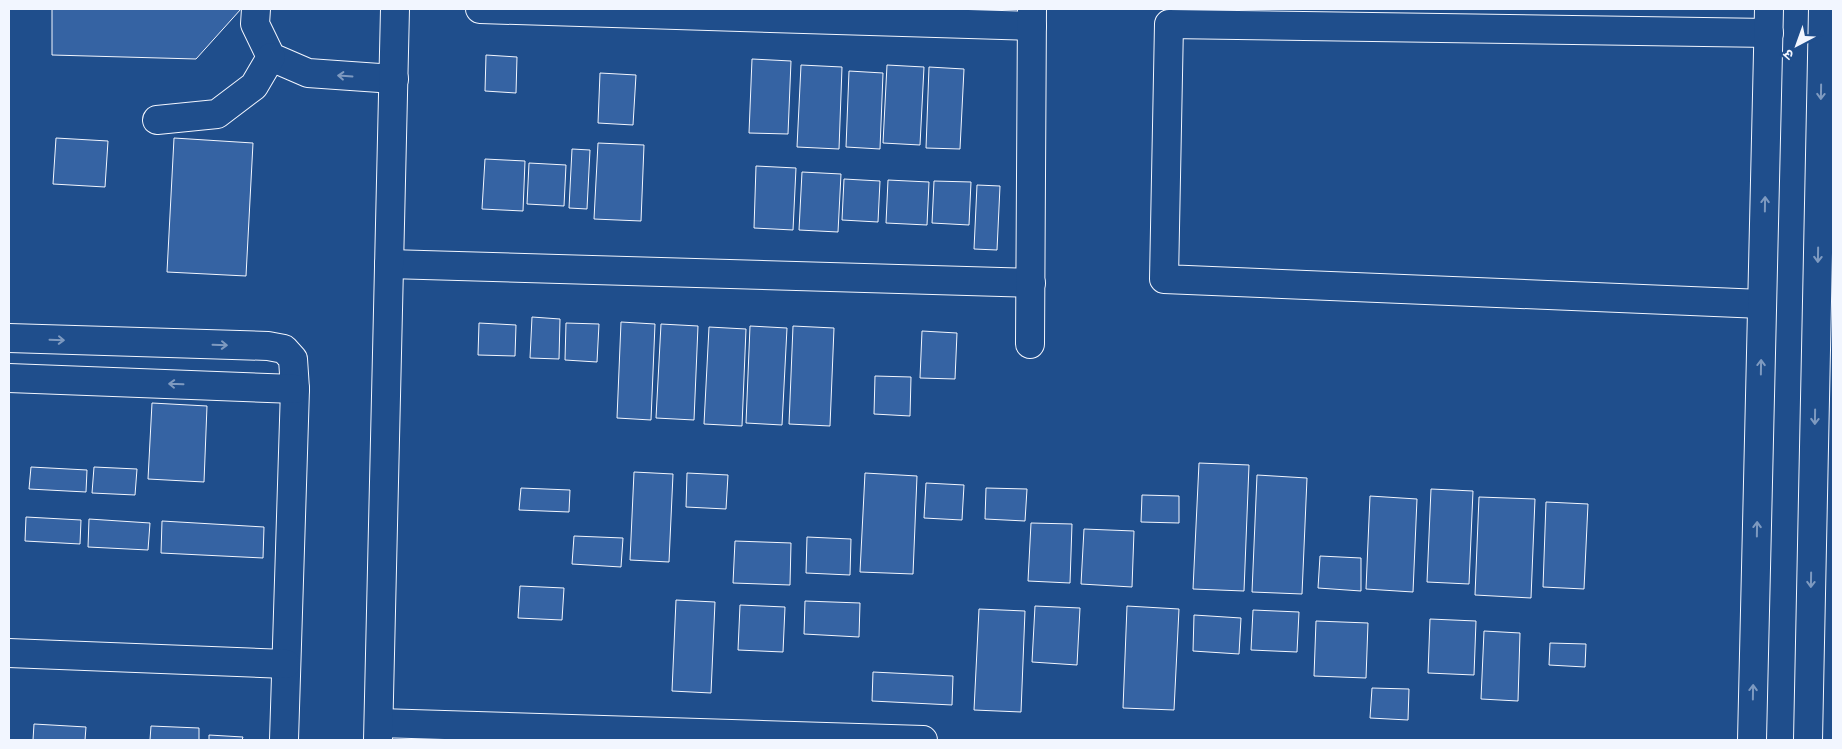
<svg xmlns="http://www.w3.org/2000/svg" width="1842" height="749" font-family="Commissioner,'Noto Sans Devanagari',sans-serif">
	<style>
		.building { fill: #3563a3; stroke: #f2f6ff }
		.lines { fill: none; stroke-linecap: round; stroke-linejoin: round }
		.minor-casing { stroke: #f2f6ff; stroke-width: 30 }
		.minor { stroke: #1f4e8c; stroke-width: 28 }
		.oneway { stroke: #7e9ac0 }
	</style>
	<rect width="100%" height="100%" fill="#1f4e8c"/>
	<!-- building -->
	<g class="building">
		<polygon points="52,9 241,9 196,59 52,55"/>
		<polygon points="486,55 517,57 516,93 485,91"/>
		<polygon points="752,59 791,61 788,134 749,133"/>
		<polygon points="801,65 842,67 839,149 797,147"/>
		<polygon points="887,65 924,67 920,145 883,143"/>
		<polygon points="929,67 964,69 960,149 926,148"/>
		<polygon points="849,71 883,73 880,149 846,147"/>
		<polygon points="600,73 636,75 633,125 598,123"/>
		<polygon points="56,138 108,141 105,187 53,184"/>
		<polygon points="174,138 253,143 246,276 167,272"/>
		<polygon points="598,143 644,145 641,221 594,219"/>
		<polygon points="572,149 590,150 587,209 569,208"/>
		<polygon points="485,159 525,161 523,211 482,209"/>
		<polygon points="529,163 566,165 564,206 527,204"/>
		<polygon points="756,166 796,168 793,230 754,228"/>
		<polygon points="802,172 841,174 838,232 799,230"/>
		<polygon points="844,179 880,181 878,222 842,220"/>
		<polygon points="888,180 929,182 927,225 886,223"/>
		<polygon points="934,181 971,182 969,225 932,223"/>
		<polygon points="977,185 1000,186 997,250 974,249"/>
		<polygon points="532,317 560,319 559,359 530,358"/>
		<polygon points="621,322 655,324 651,420 617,418"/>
		<polygon points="479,323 516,325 515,356 478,355"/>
		<polygon points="566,323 599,324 597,362 565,360"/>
		<polygon points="661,324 698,326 694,420 656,418"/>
		<polygon points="750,326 787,328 782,425 746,423"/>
		<polygon points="793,326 834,328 830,426 789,424"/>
		<polygon points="709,327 746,329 742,426 704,424"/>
		<polygon points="922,331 957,333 955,379 920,378"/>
		<polygon points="875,376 911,377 910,416 874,414"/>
		<polygon points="152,403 207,406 204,482 148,479"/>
		<polygon points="1199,463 1249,465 1244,591 1193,589"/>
		<polygon points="31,467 87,470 86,492 29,489"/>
		<polygon points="94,467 137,469 135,495 92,493"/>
		<polygon points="634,472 673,474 669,562 630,560"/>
		<polygon points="687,473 728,475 726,509 686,507"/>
		<polygon points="865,473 917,476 913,574 860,572"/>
		<polygon points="1257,475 1307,478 1302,594 1252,592"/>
		<polygon points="926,483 964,485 962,520 924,518"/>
		<polygon points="521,488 570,490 569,512 519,510"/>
		<polygon points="986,488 1027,489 1025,521 985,519"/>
		<polygon points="1431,489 1473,491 1469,584 1427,582"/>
		<polygon points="1142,495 1179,496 1179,523 1141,522"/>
		<polygon points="1370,496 1417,499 1413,592 1366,589"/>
		<polygon points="1479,497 1535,499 1531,598 1475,595"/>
		<polygon points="1546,502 1588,504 1584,589 1543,587"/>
		<polygon points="26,517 81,520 80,544 25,541"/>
		<polygon points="89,519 150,523 148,550 88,547"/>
		<polygon points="162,521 264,527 263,558 161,553"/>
		<polygon points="1031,523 1072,524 1070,583 1028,581"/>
		<polygon points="1084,529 1134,531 1132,587 1081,584"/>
		<polygon points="574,536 623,538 621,567 572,564"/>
		<polygon points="807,537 851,539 850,575 806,573"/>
		<polygon points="735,541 791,543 790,585 733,583"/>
		<polygon points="1320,556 1361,558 1361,591 1318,588"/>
		<polygon points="520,586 564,588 562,620 518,618"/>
		<polygon points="676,600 715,602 711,693 672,691"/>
		<polygon points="805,601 860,603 859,637 804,634"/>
		<polygon points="740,605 785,607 783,652 738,650"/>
		<polygon points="1035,606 1080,608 1077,665 1032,662"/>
		<polygon points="1127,606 1179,609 1174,710 1123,708"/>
		<polygon points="979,609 1025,611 1021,712 974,710"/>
		<polygon points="1253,610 1299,612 1297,652 1251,650"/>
		<polygon points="1194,615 1241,618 1239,654 1193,651"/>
		<polygon points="1430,619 1476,621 1474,675 1428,673"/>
		<polygon points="1316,621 1368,623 1366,678 1314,676"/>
		<polygon points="1484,631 1520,633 1518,701 1481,699"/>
		<polygon points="1550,643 1586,644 1585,667 1549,665"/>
		<polygon points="873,672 953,676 952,705 872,701"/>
		<polygon points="1372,688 1409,689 1408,720 1370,718"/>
		<polygon points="34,724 86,727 85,740 33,740"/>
		<polygon points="151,726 199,728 199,740 150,740"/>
		<polygon points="209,735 243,737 242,740 209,740"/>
	</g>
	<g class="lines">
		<defs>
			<g id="minor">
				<polyline points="256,9 255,24 271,57 308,73 394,79"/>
				<polyline points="480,9 1032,26"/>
				<polyline points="157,120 217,114 254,86 271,57"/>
				<polyline points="389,264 1031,283"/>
				<polyline points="1762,304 1164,279 1169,24 1769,33"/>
				<polyline points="9,338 268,346 284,349 293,359 295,389 284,740"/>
				<polyline points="1030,344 1032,9"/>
				<polyline points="9,378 295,389"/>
				<polyline points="9,653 286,664"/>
				<polyline points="379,723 923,740"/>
				<polyline points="378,740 395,9"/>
				<polyline points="1752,740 1769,9"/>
				<polyline points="1808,740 1823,9"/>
			</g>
		</defs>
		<!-- minor casing -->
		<use href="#minor" class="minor-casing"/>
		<!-- minor -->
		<use href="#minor" class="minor"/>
	</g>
	<!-- one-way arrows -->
	<defs><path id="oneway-shaft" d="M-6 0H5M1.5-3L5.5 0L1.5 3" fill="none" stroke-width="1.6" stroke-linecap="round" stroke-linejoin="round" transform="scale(1.25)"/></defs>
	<g class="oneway">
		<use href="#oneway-shaft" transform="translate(345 76) rotate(-176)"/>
		<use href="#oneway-shaft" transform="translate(1821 92) rotate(91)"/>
		<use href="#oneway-shaft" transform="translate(1765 204) rotate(-89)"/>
		<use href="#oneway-shaft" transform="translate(1818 255) rotate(91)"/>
		<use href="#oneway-shaft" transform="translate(57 340) rotate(2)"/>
		<use href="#oneway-shaft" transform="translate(220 345) rotate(2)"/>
		<use href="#oneway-shaft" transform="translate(1761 367) rotate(-89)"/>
		<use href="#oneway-shaft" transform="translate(176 384) rotate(-178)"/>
		<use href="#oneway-shaft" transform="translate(1815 417) rotate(91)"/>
		<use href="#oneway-shaft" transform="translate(1757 529) rotate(-89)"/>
		<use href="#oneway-shaft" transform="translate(1811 580) rotate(91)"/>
		<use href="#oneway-shaft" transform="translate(1753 692) rotate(-89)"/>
	</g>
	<!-- border -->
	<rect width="1842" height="749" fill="none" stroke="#f2f6ff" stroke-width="20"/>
	<!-- north arrow -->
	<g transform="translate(1797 45) rotate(221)" stroke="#1f4e8c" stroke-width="4" paint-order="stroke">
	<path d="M0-4L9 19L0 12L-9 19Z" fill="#f2f6ff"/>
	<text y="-8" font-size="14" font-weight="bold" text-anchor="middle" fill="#f2f6ff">उ</text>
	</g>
</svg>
